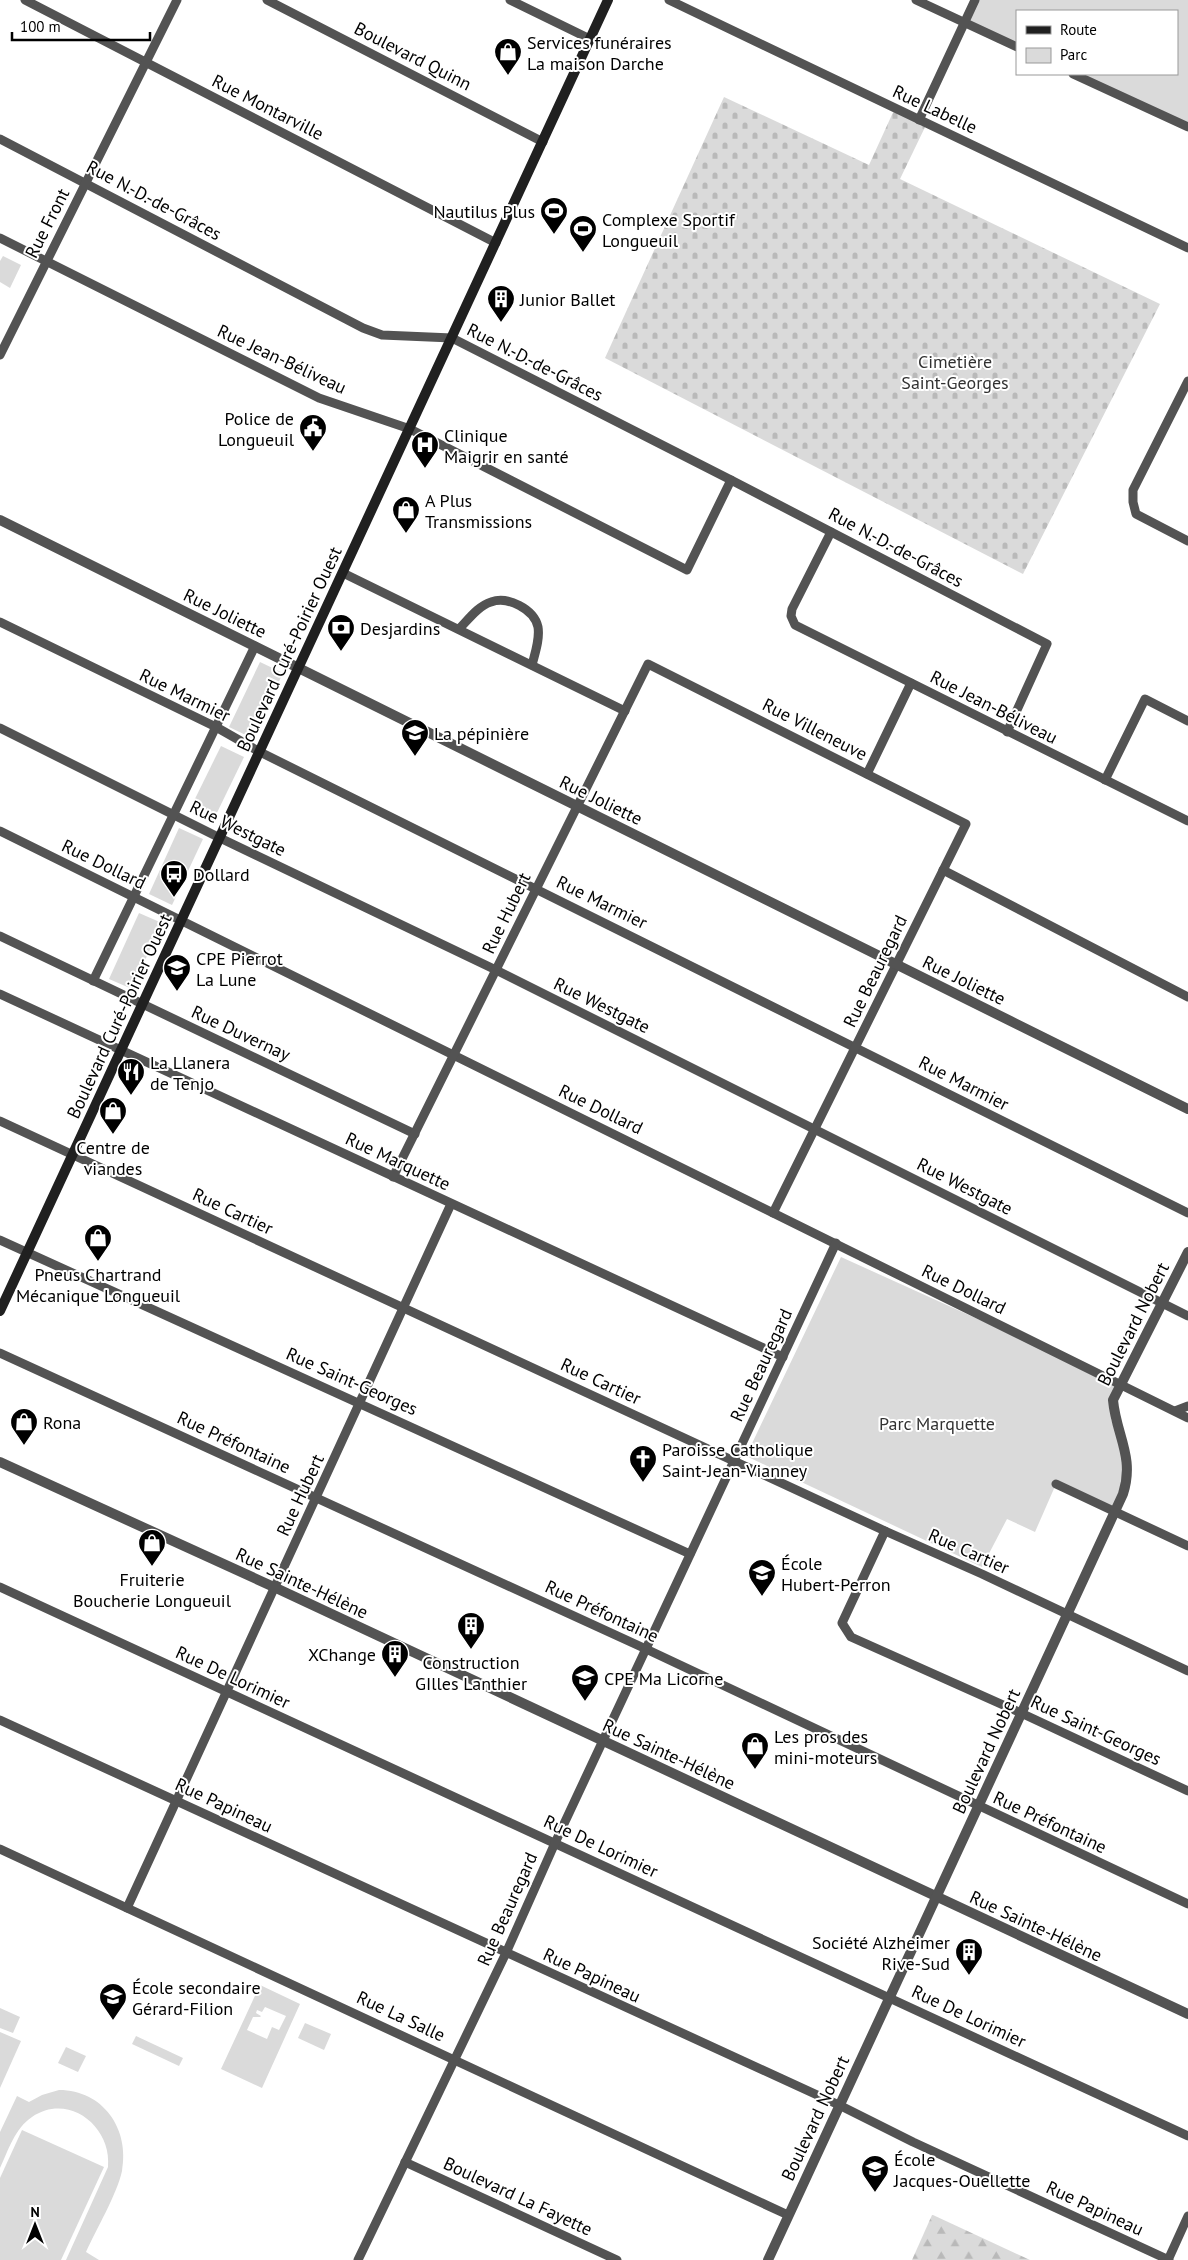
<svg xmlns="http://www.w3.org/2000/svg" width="1188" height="2260" font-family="'PT Sans',sans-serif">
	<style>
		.green { fill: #dadada; fill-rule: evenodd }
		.forest { fill: url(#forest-firs) }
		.cemetery { fill: url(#cemetery-stones) }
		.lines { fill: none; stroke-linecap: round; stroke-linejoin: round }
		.minor { stroke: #535353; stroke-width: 9 }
		.tertiary { stroke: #535353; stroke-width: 10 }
		.secondary { stroke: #202020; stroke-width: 10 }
		.labels { text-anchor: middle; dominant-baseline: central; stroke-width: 4; stroke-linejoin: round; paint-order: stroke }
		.poi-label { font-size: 18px; fill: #000; stroke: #fff; text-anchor: start }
		.street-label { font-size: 18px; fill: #000; stroke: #fff }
		.park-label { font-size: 18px; fill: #313131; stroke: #fff }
	</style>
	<defs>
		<pattern id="forest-firs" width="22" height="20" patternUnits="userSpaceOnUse" patternTransform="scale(1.25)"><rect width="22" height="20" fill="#dadada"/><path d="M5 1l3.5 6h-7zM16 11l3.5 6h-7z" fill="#b9b9b9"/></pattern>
		<pattern id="cemetery-stones" width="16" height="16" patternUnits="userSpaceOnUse" patternTransform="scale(1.25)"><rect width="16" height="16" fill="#dadada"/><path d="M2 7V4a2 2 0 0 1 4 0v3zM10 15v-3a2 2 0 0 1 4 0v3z" fill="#b9b9b9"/></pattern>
	</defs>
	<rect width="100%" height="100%" fill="#fff"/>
	<!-- green -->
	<g class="green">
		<polygon points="975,0 1188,0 1188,127 1073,74 1177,74 1177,11 1017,11 1017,47 964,23"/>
		<polygon points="3,256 21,265 10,288 0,282 0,261"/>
		<polygon points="260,662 283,673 252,738 229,727"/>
		<polygon points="221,746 244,757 212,823 189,811"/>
		<polygon points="179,828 203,839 172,905 149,894"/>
		<polygon points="139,913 162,923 132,989 109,979"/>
		<polygon points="841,1257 1121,1384 1110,1405 1111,1419 1124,1457 1123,1494 1115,1512 1056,1484 1035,1532 1007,1519 982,1567 746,1456"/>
		<path d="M260 1985 300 2004 262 2088 221 2069ZM265 2007 286 2016 279 2030 272 2027 267 2039 247 2030 253 2017H260L261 2016 256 2013 257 2010 262 2012Z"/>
		<polygon points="0,2008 20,2017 13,2033 0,2028"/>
		<polygon points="305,2023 331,2034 324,2050 298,2038"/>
		<polygon points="0,2032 21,2041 0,2088"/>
		<polygon points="136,2036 183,2058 179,2066 132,2044"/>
		<polygon points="66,2047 86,2056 78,2072 58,2063"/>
		<path d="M59 2090C103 2090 130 2129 122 2171 117 2194 96 2230 86 2252L99 2260H66L108 2167C112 2127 69 2092 32 2117 15 2128 8 2151 0 2168V2132L17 2096 29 2102 42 2095Z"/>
		<polygon points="22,2130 104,2167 61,2260 0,2260 0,2178"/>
	</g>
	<!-- forest -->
	<polygon class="forest" points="932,2215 933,2215 1030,2260 912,2260"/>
	<!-- cemetery -->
	<polygon class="cemetery" points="724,97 869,165 895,108 927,123 900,179 1160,304 1023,574 605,358"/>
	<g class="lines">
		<!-- minor -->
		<g class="minor">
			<polyline points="25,0 496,243"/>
			<polyline points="267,0 543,142"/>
			<polyline points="510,0 590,39"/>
			<polyline points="669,0 1188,248"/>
			<polyline points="916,0 1017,47"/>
			<polyline points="1073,74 1188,127"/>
			<polyline points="919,120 975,0"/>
			<polyline points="0,139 363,328 382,335 452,338 731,480 1047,644 1007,732"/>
			<polyline points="0,238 319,398 410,429 687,570 731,480"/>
			<polyline points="0,355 177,0"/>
			<polyline points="1188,381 1133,490 1133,502 1136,514 1188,541"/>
			<polyline points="831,532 792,609 791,616 795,625 1188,821"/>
			<polyline points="343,573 625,711"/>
			<polyline points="0,622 216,727 260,752 1188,1213"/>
			<path d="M459 629C468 620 478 606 491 602 508 596 534 609 538 627 540 639 535 653 532 665"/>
			<polyline points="0,728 220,838 496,970 1188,1316"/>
			<polyline points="867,774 911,683"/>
			<polyline points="1105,780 1145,699 1188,721"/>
			<polyline points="0,831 1188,1418"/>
			<polyline points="943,870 1188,997"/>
			<polyline points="0,936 415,1134"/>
			<polyline points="93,981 255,646"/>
			<polyline points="0,994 783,1357"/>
			<polyline points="0,1121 885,1531 982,1574 1188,1671"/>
			<polyline points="393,1177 648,664 966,824 773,1213"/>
			<polyline points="0,1240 690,1554"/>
			<polyline points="0,1353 646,1649 1188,1904"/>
			<polyline points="1175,1411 1188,1406"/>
			<polyline points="1056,1484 1188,1546"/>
			<polyline points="885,1531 842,1623 851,1637 1021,1713 1188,1791"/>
			<polyline points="0,1587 1188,2136"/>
			<polyline points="0,1720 839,2105 913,2142 1169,2260"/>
			<polyline points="0,1849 788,2215"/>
			<polyline points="127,1908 451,1204"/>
			<polyline points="405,2162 617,2260"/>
			<polyline points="358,2260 506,1953 555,1843 836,1243"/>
			<polyline points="1168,2260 1188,2216"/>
		</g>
		<!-- tertiary -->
		<g class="tertiary">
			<polyline points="0,520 1188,1109"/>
			<polyline points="0,1462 276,1588 1188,2014"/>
			<path d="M768 2260 1123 1494C1135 1457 1116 1435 1113 1400L1188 1252"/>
		</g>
		<!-- secondary -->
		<polyline class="secondary" points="0,1311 608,0"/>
	</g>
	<!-- icons -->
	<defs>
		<symbol id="shop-pin" viewBox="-11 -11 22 30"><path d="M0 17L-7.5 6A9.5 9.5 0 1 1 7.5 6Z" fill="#000" stroke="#fff"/><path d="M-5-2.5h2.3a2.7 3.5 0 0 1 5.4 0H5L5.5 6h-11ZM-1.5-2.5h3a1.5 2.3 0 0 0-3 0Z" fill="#fff"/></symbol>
		<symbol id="stadium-pin" viewBox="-11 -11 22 30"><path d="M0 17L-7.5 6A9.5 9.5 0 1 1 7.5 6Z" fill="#000" stroke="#fff"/><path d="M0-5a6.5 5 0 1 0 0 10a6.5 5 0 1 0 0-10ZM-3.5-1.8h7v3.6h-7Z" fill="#fff"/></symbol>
		<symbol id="building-pin" viewBox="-11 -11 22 30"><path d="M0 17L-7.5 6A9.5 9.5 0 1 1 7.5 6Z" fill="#000" stroke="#fff"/><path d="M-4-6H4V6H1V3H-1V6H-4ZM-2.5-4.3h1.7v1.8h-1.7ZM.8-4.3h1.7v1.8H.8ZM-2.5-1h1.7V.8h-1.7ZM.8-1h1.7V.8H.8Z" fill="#fff"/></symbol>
		<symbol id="civic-pin" viewBox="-11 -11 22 30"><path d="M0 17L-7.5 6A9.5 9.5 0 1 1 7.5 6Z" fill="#000" stroke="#fff"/><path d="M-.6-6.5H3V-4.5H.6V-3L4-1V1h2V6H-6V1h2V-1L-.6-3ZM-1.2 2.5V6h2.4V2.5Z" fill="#fff"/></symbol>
		<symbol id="hospital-pin" viewBox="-11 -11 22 30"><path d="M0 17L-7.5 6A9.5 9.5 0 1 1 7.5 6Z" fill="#000" stroke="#fff"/><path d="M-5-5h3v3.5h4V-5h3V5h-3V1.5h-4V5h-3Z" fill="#fff"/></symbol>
		<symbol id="bank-pin" viewBox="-11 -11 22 30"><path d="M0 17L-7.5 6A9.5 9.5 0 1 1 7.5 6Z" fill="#000" stroke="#fff"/><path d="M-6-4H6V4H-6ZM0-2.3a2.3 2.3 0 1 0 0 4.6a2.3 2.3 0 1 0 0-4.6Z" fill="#fff"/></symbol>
		<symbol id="school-pin" viewBox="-11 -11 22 30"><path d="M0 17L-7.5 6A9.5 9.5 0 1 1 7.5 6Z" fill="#000" stroke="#fff"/><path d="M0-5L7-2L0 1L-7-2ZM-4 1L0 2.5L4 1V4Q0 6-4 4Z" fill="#fff"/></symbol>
		<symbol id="bus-pin" viewBox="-11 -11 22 30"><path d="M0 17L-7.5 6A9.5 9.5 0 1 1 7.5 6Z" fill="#000" stroke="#fff"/><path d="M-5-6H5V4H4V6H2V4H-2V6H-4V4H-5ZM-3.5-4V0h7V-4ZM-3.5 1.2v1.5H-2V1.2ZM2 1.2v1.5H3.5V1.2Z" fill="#fff"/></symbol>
		<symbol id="restaurant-pin" viewBox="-11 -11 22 30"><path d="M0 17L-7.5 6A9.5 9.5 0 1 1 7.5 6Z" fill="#000" stroke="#fff"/><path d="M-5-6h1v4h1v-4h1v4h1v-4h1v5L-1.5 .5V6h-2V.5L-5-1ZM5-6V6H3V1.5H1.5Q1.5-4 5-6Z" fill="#fff"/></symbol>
		<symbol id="church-pin" viewBox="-11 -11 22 30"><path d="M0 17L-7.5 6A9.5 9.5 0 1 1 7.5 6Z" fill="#000" stroke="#fff"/><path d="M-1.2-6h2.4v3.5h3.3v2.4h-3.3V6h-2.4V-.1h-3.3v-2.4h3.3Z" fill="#fff"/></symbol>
	</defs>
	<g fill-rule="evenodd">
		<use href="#shop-pin" x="492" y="36" width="32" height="43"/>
		<use href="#stadium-pin" x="538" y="195" width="32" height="43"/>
		<use href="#stadium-pin" x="567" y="213" width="32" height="43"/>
		<use href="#building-pin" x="485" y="283" width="32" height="43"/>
		<use href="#civic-pin" x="297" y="412" width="32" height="43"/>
		<use href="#hospital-pin" x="409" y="429" width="32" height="43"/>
		<use href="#shop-pin" x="390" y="494" width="32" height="43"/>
		<use href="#bank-pin" x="325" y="612" width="32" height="43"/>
		<use href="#school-pin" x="399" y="717" width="32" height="43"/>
		<use href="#bus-pin" x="158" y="858" width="32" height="43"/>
		<use href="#school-pin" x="161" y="952" width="32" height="43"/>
		<use href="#restaurant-pin" x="115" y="1056" width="32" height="43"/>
		<use href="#shop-pin" x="97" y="1095" width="32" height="43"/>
		<use href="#shop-pin" x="82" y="1222" width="32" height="43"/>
		<use href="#shop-pin" x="8" y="1406" width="32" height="43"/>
		<use href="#church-pin" x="627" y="1443" width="32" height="43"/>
		<use href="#shop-pin" x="136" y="1527" width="32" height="43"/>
		<use href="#school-pin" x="746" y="1557" width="32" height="43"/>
		<use href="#building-pin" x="455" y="1610" width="32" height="43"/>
		<use href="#building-pin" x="379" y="1638" width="32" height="43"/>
		<use href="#school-pin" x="569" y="1662" width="32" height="43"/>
		<use href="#shop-pin" x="739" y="1730" width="32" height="43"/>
		<use href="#building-pin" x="953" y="1936" width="32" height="43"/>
		<use href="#school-pin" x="97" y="1981" width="32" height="43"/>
		<use href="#school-pin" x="859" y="2153" width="32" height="43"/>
	</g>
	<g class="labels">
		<!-- poi labels -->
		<g class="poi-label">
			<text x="527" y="42">Services funéraires<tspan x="527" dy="21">La maison Darche</tspan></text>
			<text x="535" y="211" text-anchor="end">Nautilus Plus</text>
			<text x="602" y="219">Complexe Sportif<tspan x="602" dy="21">Longueuil</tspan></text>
			<text x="520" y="299">Junior Ballet</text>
			<text x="294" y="418" text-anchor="end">Police de<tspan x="294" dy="21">Longueuil</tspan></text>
			<text x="444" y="435">Clinique<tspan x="444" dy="21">Maigrir en santé</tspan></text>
			<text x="425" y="500">A Plus<tspan x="425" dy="21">Transmissions</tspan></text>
			<text x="360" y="628">Desjardins</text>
			<text x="434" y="733">La pépinière</text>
			<text x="193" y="874">Dollard</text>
			<text x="196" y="958">CPE Pierrot<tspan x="196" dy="21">La Lune</tspan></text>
			<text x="150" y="1062">La Llanera<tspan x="150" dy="21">de Tenjo</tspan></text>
			<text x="113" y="1147" text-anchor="middle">Centre de<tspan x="113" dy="21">viandes</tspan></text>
			<text x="98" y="1274" text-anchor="middle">Pneus Chartrand<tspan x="98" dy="21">Mécanique Longueuil</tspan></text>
			<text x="43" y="1422">Rona</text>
			<text x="662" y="1449">Paroisse Catholique<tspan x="662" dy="21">Saint-Jean-Vianney</tspan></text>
			<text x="781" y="1563">École<tspan x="781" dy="21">Hubert-Perron</tspan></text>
			<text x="152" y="1579" text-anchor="middle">Fruiterie<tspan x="152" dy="21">Boucherie Longueuil</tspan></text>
			<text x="376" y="1654" text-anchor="end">XChange</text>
			<text x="471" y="1662" text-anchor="middle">Construction<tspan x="471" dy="21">GIlles Lanthier</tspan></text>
			<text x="604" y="1678">CPE Ma Licorne</text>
			<text x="774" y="1736">Les pros des<tspan x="774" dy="21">mini-moteurs</tspan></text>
			<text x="950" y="1942" text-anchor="end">Société Alzheimer<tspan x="950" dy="21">Rive-Sud</tspan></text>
			<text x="132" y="1987">École secondaire<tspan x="132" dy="21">Gérard-Filion</tspan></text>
			<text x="894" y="2159">École<tspan x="894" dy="21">Jacques-Ouellette</tspan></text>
		</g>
		<!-- street labels -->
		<g class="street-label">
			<text transform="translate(413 56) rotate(27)">Boulevard Quinn</text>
			<text transform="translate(268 107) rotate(27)">Rue Montarville</text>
			<text transform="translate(935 109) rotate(25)">Rue Labelle</text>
			<text transform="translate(154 200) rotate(28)">Rue N.-D.-de-Grâces</text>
			<text transform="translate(47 223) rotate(-63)">Rue Front</text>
			<text transform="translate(282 359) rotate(25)">Rue Jean-Béliveau</text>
			<text transform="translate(535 362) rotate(27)">Rue N.-D.-de-Grâces</text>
			<text transform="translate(896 547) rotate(28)">Rue N.-D.-de-Grâces</text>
			<text transform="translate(225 613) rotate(26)">Rue Joliette</text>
			<text transform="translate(289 649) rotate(-65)">Boulevard Curé-Poirier Ouest</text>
			<text transform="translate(185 695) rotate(26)">Rue Marmier</text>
			<text transform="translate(994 707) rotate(27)">Rue Jean-Béliveau</text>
			<text transform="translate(815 729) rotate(27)">Rue Villeneuve</text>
			<text transform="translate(601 800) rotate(26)">Rue Joliette</text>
			<text transform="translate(238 828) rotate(26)">Rue Westgate</text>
			<text transform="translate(104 864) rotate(26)">Rue Dollard</text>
			<text transform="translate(602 902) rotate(26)">Rue Marmier</text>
			<text transform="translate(506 913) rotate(-64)">Rue Hubert</text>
			<text transform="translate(875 971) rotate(-64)">Rue Beauregard</text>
			<text transform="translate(964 980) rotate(26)">Rue Joliette</text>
			<text transform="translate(602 1005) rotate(26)">Rue Westgate</text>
			<text transform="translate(119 1016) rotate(-65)">Boulevard Curé-Poirier Ouest</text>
			<text transform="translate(241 1033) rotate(25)">Rue Duvernay</text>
			<text transform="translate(964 1083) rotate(27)">Rue Marmier</text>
			<text transform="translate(601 1109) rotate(26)">Rue Dollard</text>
			<text transform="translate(398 1161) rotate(25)">Rue Marquette</text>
			<text transform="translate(965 1186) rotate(27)">Rue Westgate</text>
			<text transform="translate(233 1211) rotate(25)">Rue Cartier</text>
			<text transform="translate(964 1289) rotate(26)">Rue Dollard</text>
			<text transform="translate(1133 1324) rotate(-63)">Boulevard Nobert</text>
			<text transform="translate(761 1365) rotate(-65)">Rue Beauregard</text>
			<text transform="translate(352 1381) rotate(24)">Rue Saint-Georges</text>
			<text transform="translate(601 1381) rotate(25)">Rue Cartier</text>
			<text transform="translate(234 1442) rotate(25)">Rue Préfontaine</text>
			<text transform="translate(300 1495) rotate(-65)">Rue Hubert</text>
			<text transform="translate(969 1551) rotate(24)">Rue Cartier</text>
			<text transform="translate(302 1583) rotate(25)">Rue Sainte-Hélène</text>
			<text transform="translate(602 1611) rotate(25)">Rue Préfontaine</text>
			<text transform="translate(233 1677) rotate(25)">Rue De Lorimier</text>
			<text transform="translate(1096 1730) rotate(25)">Rue Saint-Georges</text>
			<text transform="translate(986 1751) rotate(-65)">Boulevard Nobert</text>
			<text transform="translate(669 1754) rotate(25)">Rue Sainte-Hélène</text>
			<text transform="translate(224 1805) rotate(25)">Rue Papineau</text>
			<text transform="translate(1050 1822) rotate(25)">Rue Préfontaine</text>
			<text transform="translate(601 1846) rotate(25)">Rue De Lorimier</text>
			<text transform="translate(507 1909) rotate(-66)">Rue Beauregard</text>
			<text transform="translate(1036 1926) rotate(25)">Rue Sainte-Hélène</text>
			<text transform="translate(592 1975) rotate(25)">Rue Papineau</text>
			<text transform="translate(401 2016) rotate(25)">Rue La Salle</text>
			<text transform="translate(969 2016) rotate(25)">Rue De Lorimier</text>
			<text transform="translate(815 2118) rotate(-65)">Boulevard Nobert</text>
			<text transform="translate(518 2196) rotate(25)">Boulevard La Fayette</text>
			<text transform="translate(1095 2208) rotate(25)">Rue Papineau</text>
		</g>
		<!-- park labels -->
		<g class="park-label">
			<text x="955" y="361">Cimetière<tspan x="955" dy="21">Saint-Georges</tspan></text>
			<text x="937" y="1423">Parc Marquette</text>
		</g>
	</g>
	<!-- legend -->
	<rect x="1016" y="10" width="162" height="65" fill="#ffffff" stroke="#999999"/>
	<rect x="1026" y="26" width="25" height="8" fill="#202020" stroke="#999999"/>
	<text x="1060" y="35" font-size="15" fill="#000000">Route</text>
	<rect x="1026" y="48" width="25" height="15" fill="#dadada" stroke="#999999"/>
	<text x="1060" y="60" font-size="15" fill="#000000">Parc</text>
	<!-- north arrow -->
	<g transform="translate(35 2225)" stroke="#ffffff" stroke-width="4" paint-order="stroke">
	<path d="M0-4L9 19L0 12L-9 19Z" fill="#000000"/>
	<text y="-8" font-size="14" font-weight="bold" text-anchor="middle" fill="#000000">N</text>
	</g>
	<!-- scale -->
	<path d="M12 32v8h138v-8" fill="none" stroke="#000000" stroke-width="2.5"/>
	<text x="20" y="32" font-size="15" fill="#000000" stroke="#ffffff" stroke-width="4" paint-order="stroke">100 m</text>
</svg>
